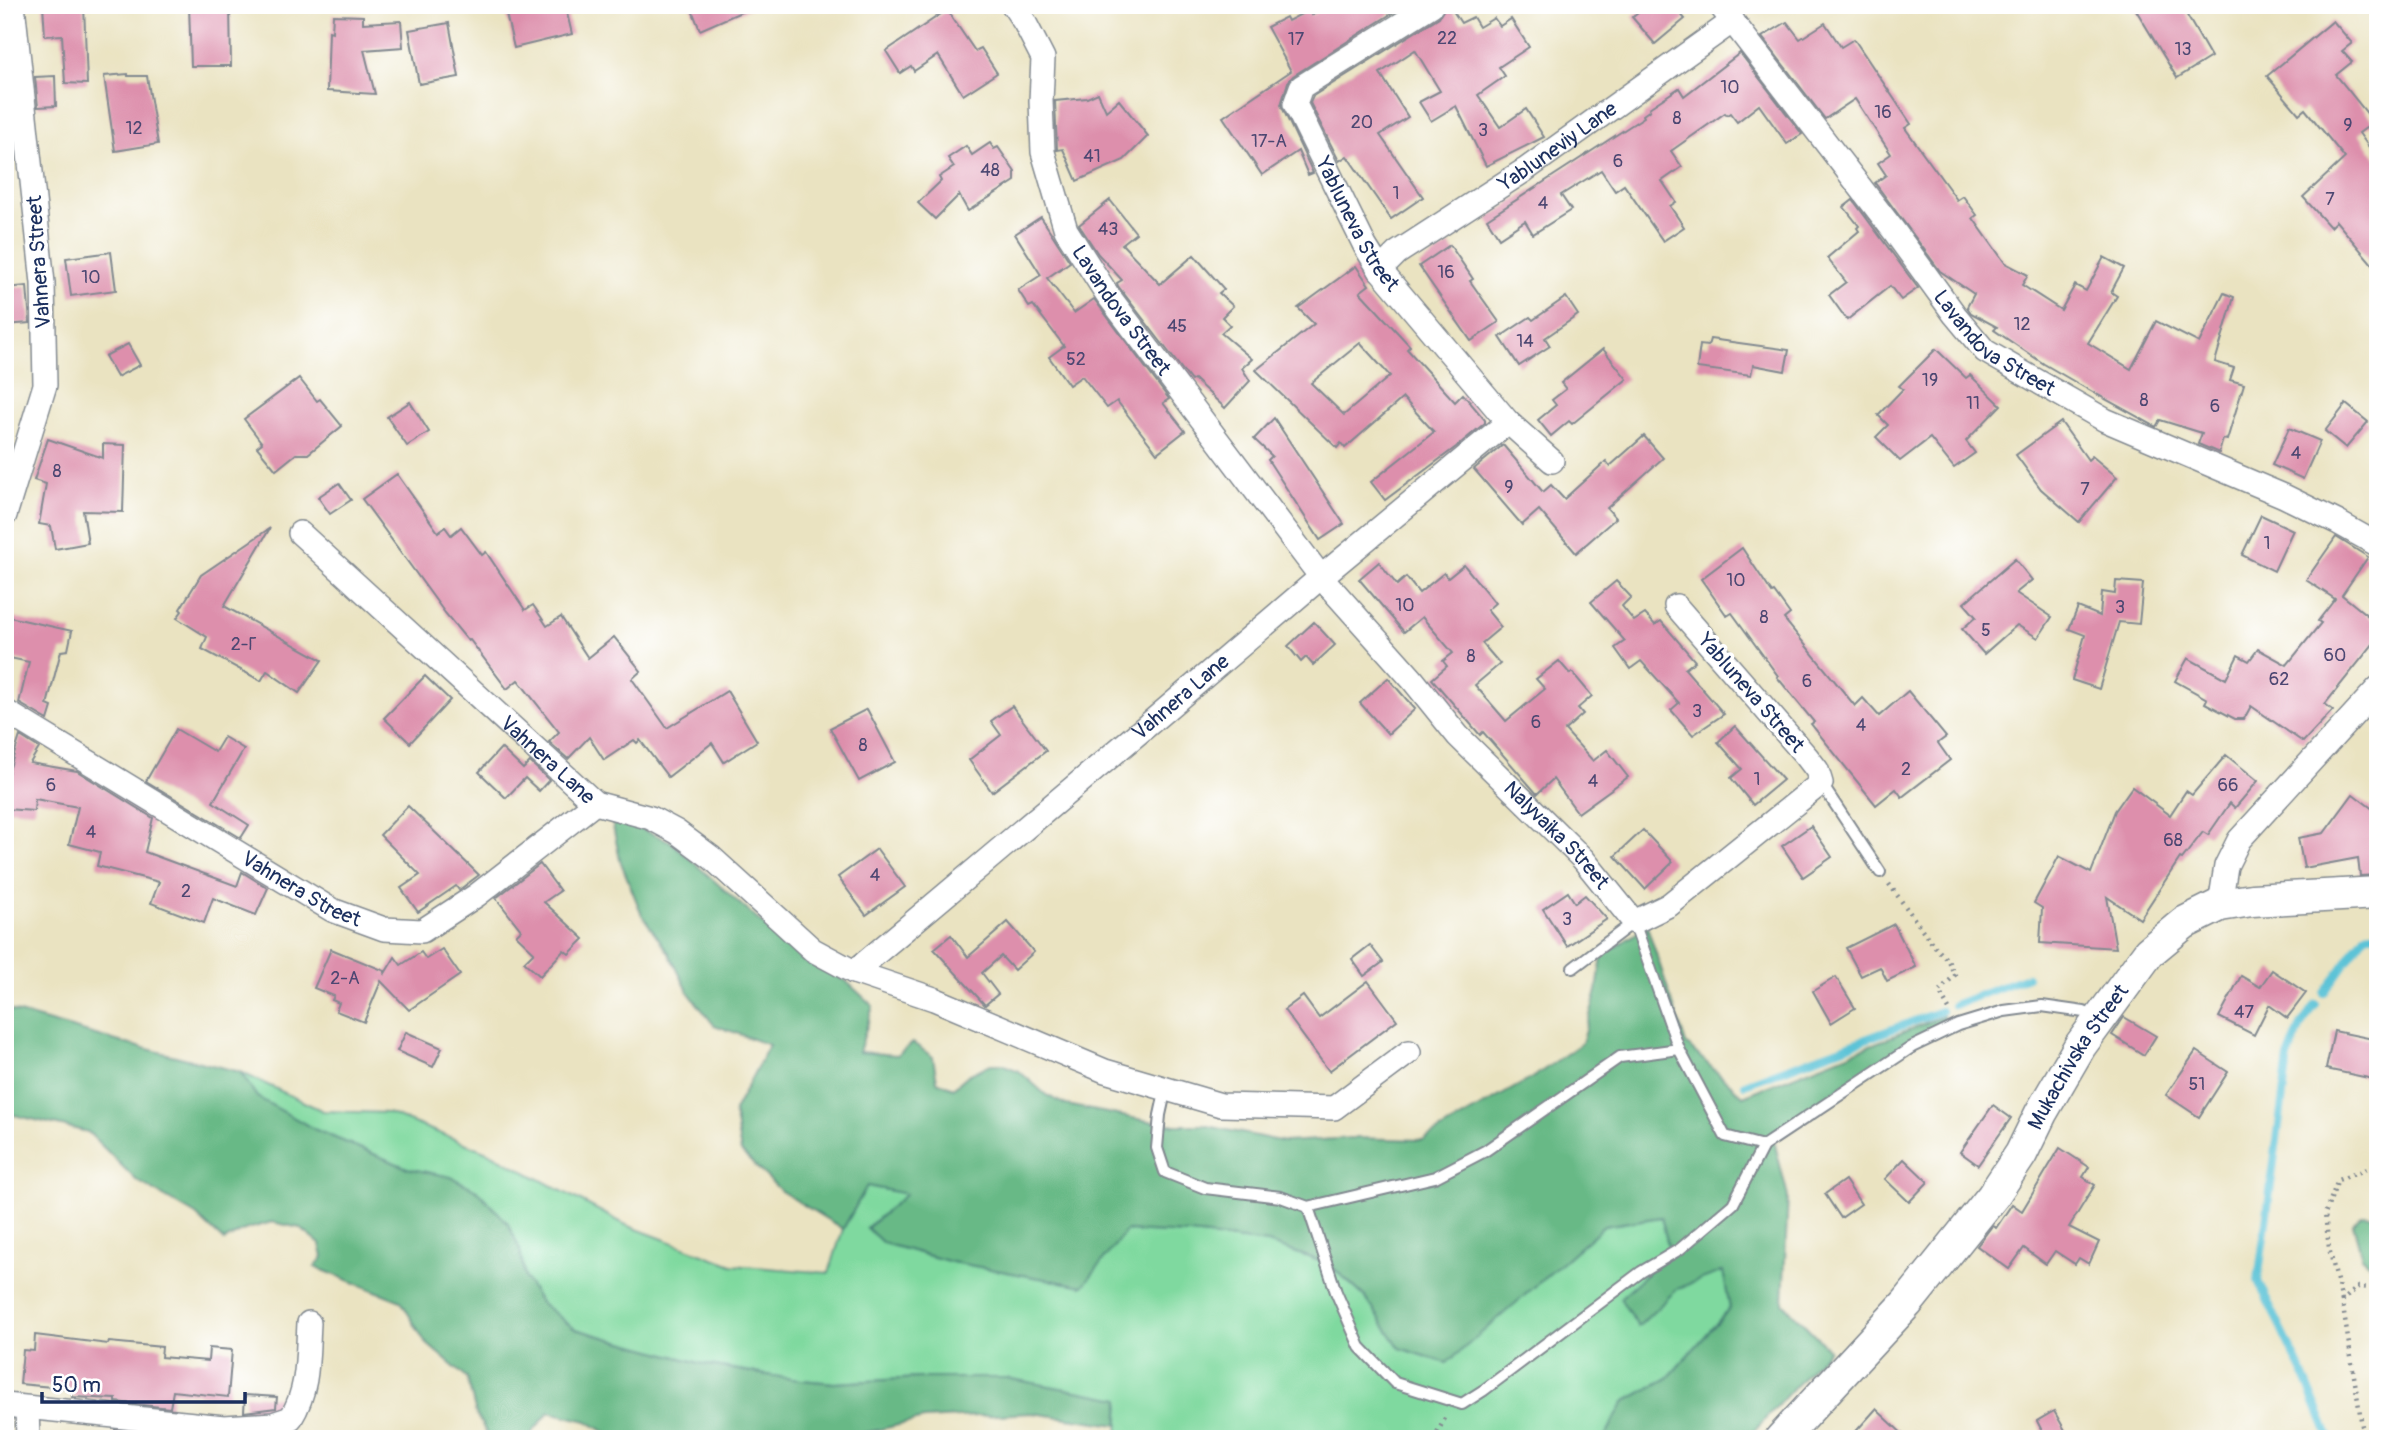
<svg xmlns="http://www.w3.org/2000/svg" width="2383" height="1444" font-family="Pangolin,sans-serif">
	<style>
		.green { fill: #7fd99f; stroke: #4d847e; stroke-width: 2 }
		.forest { fill: #67b986; stroke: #417472; stroke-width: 2 }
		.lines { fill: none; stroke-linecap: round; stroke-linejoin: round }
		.stream { stroke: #5bc3d7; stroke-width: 8 }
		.building { fill: #dd8fac; fill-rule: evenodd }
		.lane-casing { stroke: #828990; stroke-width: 14 }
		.street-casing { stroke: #828990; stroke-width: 26 }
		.secondary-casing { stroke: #828990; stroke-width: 35 }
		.path { stroke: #828990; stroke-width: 4.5; stroke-dasharray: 2 5; stroke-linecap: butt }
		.lane { stroke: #fff; stroke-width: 10 }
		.street { stroke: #fff; stroke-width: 23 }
		.secondary { stroke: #fff; stroke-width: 32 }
		.labels { text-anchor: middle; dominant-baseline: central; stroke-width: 7; stroke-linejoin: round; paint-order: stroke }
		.number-label { font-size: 18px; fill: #4c4772 }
		.street-label { font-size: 21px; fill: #1b2f5e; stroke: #fff }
	</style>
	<rect width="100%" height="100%" fill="#fff"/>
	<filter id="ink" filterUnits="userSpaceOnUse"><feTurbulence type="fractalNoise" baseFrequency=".0143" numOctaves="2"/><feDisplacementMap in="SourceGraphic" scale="14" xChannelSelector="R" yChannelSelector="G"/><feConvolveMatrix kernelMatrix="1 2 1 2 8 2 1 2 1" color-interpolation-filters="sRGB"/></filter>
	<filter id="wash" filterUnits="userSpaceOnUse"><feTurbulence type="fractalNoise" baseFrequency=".00686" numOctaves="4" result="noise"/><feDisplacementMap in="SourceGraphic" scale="28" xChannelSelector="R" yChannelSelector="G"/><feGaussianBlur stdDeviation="1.57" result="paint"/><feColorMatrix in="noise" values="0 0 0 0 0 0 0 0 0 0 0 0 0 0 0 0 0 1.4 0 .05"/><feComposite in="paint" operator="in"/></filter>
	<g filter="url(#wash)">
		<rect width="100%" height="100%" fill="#eae3c1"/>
		<!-- green -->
		<polygon class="green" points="240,1072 323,1111 388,1113 490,1153 626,1225 732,1265 829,1273 843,1229 867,1186 907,1194 867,1227 883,1243 952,1262 1083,1286 1125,1231 1190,1234 1268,1243 1328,1264 1365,1297 1400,1348 1446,1363 1604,1226 1661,1217 1670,1253 1637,1326 1678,1288 1723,1270 1730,1308 1668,1378 1624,1402 1604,1439 1118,1439 1120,1399 1006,1378 919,1378 834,1383 791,1379 703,1364 575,1329 540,1302 525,1278 520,1250 407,1168 316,1130 257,1097"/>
		<!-- forest -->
		<g class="forest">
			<polygon points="611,817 670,841 806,963 845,980 873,1006 859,1052 897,1055 913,1043 933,1057 937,1081 953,1088 968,1075 991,1064 1002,1064 1019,1071 1046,1095 1066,1105 1143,1120 1176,1125 1203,1125 1285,1142 1352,1138 1423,1140 1535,1076 1582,1043 1597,991 1602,956 1647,926 1686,1044 1743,1096 1943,1016 1946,1023 1905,1044 1772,1133 1788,1196 1783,1303 1829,1349 1747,1439 1604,1439 1624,1402 1668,1378 1730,1308 1723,1271 1678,1288 1638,1327 1620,1298 1670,1253 1661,1217 1604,1226 1447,1363 1400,1348 1365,1297 1329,1264 1268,1243 1190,1234 1126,1231 1083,1286 952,1262 883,1243 867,1228 906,1194 867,1186 843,1229 781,1191 741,1152 734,1111 769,1045 714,1025 689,993 669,953 642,915 620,860"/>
			<polygon points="5,1009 127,1044 240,1072 257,1097 316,1130 407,1168 451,1177 477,1190 508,1223 520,1250 525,1278 540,1302 575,1329 703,1364 791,1379 834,1383 919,1378 1006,1378 1120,1399 1118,1425 1032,1413 924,1419 839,1439 616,1439 587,1421 549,1412 527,1439 490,1439 476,1414 467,1378 425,1342 401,1301 315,1267 323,1257 320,1244 300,1228 272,1222 244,1230 224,1241 196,1215 136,1180 88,1132 5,1113"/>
			<polygon points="2363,1215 2378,1217 2378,1271 2362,1257 2353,1223"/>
		</g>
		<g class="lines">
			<!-- stream -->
			<g class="stream">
				<polyline points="2324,993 2365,935 2378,933"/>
				<polyline points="2316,1004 2301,1025 2288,1058 2258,1281 2304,1376 2330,1439"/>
				<polyline points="1954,1005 2027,977"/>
				<polyline points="1745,1084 1941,1011"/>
			</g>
		</g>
		<g id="blocks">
			<!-- building -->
			<g class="building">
				<polygon points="43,5 84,5 87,84 65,83 62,35 45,36"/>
				<polygon points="189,5 230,5 231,66 191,66"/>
				<polygon points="504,5 565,5 572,34 514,48"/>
				<polygon points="690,5 757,5 700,30"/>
				<polygon points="1328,5 1405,5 1293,76 1288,82 1281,105 1313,173 1308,175 1298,151 1262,175 1223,117 1291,71 1267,27 1286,17 1288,21 1309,10 1312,15"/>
				<polygon points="1446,5 1449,5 1461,23 1473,17 1479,27 1494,18 1500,26 1511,19 1529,47 1499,67 1505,76 1478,95 1500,127 1526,109 1544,137 1486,166 1456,106 1431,121 1419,102 1440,91 1415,50 1380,73 1408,117 1380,135 1423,197 1391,219 1347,156 1339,161 1310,103 1313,96 1439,17"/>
				<polygon points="1646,5 1673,5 1685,19 1655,44 1632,17"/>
				<polygon points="2133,5 2181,5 2211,57 2177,78"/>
				<polygon points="947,10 975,51 981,48 997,73 963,95 938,55 914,71 911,66 900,73 886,51"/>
				<polygon points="333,15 363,16 363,23 401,21 403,47 364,50 375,94 327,91 329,31 332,32"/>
				<polygon points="2333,21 2352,43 2342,51 2352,62 2336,75 2374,122 2359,133 2378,160 2378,271 2336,221 2330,227 2303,197 2345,158 2305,109 2299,114 2267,76"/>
				<polygon points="1787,22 1800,39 1825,23 1841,47 1854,39 1911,124 1905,128 1957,200 1963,196 1977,215 1973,218 2005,263 2028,275 2022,285 2061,310 2075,285 2086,291 2104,257 2124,268 2111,292 2117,296 2088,343 2131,369 2156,321 2199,343 2224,293 2234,297 2215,362 2234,368 2230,380 2244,384 2227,440 2223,439 2219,453 2198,444 2202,433 2160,420 2156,427 2087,389 2044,364 1994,330 1997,327 1971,313 1967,307 1974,294 1940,271 1875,183 1886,175 1878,163 1891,154 1855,99 1825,119 1762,37"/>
				<polygon points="449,23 459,77 419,84 409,30"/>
				<polygon points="1740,53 1802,134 1787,144 1759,105 1737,122 1730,113 1727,115 1725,113 1671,151 1682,167 1662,181 1676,202 1670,206 1684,227 1663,241 1624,185 1615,191 1601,170 1561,195 1571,210 1533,234 1525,221 1499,238 1487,219 1644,117 1643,115 1650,110 1649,108 1679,88 1684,96"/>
				<polygon points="128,74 128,76 147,76 158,144 115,151 104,76"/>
				<polygon points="55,76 56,106 38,107 35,77"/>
				<polygon points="1098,93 1106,111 1119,100 1148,136 1124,160 1077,181 1063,149 1057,150 1055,101 1087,98"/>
				<polygon points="990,143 994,149 998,147 1015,172 1015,181 968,211 959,195 935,219 918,203 941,181 939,177 954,167 948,158 966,146 972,155"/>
				<polygon points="1110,200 1136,233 1122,244 1160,284 1194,255 1224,289 1219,293 1233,306 1222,317 1230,325 1221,333 1252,359 1242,368 1250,381 1225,408 1194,379 1191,381 1118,286 1117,283 1122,280 1098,254 1079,225"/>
				<polygon points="1853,200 1918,288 1901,300 1890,286 1847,320 1829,295 1846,282 1827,258 1859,231 1857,228 1859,226 1844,207"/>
				<polygon points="1041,217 1070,262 1047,278 1074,313 1094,299 1169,399 1163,403 1185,431 1157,453 1117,401 1107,408 1082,376 1069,385 1049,357 1064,346 1033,305 1029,307 1018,290 1041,275 1015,234"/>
				<polygon points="1450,245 1473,279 1470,281 1499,322 1471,341 1419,266"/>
				<polygon points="111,252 116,290 71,296 66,258"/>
				<path d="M1356 266 1369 285 1360 292 1410 346 1407 349 1455 402 1463 394 1485 420V423L1456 447 1385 500 1371 482 1434 432 1403 398 1345 448 1341 443 1337 448 1256 370 1314 324 1298 308ZM1360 343 1390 376 1344 415 1311 383Z"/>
				<polygon points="27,286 30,323 5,325 5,288"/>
				<polygon points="1566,297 1578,315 1545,338 1550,346 1519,366 1500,337 1530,317 1533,320"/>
				<polygon points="1710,339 1789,350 1785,371 1753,365 1751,375 1697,368 1700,345 1708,346"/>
				<polygon points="128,344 140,365 117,377 105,356"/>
				<polygon points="1603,349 1627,379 1572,424 1569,421 1551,436 1538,420 1556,405 1552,400 1566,389 1561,383"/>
				<polygon points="1936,349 1966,378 1970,375 2001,405 1966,441 1975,453 1954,468 1930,438 1900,461 1876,437 1888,425 1878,415 1903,389 1899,386"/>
				<polygon points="299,378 317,401 320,399 342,426 308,454 296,454 276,470 257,447 262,443 244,419"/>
				<polygon points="410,402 429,432 407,446 387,417"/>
				<polygon points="2346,404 2368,422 2346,448 2325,431"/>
				<polygon points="1274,418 1344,524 1320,540 1268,460 1272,456 1254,439"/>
				<polygon points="2061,422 2088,460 2092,456 2117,477 2079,522 2041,489 2016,455"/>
				<polygon points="2289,428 2320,441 2303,479 2272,465"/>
				<polygon points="1644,436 1663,458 1607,508 1616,518 1576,553 1539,510 1522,525 1474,469 1503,445 1543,492 1551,485 1564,499 1606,461 1610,466"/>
				<polygon points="48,439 103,458 103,444 125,445 123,512 83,511 88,543 55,549 51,526 39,524 46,484 34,480"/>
				<polygon points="397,474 438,532 445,527 451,535 461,527 482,555 486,552 525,610 533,605 547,626 561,617 588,658 614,637 641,671 632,679 667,728 727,691 757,741 724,762 712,743 668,777 640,740 637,743 634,740 604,760 589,737 568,759 549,742 559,732 518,680 507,689 470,640 468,641 445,613 362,499"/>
				<polygon points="339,483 351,500 330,514 318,497"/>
				<polygon points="2261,515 2293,530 2274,571 2242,555"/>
				<polygon points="270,528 224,606 322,660 299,693 267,671 261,681 202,649 207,637 177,618 182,611 180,609 201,575"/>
				<polygon points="2336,537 2368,557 2342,595 2378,624 2378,638 2325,704 2333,710 2303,742 2251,706 2244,719 2235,719 2205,703 2207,699 2175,681 2188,658 2226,679 2238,655 2249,661 2258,649 2287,665 2321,623 2318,621 2335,599 2306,580"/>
				<polygon points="1742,548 1772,593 1774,592 1790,614 1784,619 1855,706 1863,698 1879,716 1908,691 1946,737 1938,743 1950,760 1902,797 1896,789 1876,805 1811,724 1814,722 1777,677 1778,676 1732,613 1727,616 1701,579"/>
				<polygon points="2015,559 2032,580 2016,593 2052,617 2038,638 2017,625 1984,654 1962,629 1976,617 1964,603"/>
				<polygon points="1379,562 1397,585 1406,577 1419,593 1444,573 1448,578 1464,565 1495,603 1487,610 1501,627 1482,643 1500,664 1475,685 1506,721 1545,689 1536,679 1559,661 1570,674 1572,672 1592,696 1578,708 1583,714 1565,730 1593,761 1607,750 1628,777 1578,813 1553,779 1537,794 1483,732 1480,735 1432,679 1447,666 1443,661 1453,653 1422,617 1404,632 1359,579"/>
				<polygon points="1616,581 1631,597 1622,606 1634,621 1645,614 1655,625 1661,621 1695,661 1685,669 1724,714 1693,735 1671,710 1679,703 1641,661 1630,669 1615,648 1625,641 1591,602"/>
				<polygon points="2116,581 2143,583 2139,624 2119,622 2099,689 2072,680 2085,635 2069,629 2078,607 2100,616 2102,592 2115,594"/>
				<polygon points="5,616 72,631 68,650 61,651 47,705 52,707 48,720 19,703 29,662 5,657"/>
				<polygon points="1314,622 1335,645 1313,665 1306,657 1301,662 1288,646"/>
				<polygon points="425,676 450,700 410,743 384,718"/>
				<polygon points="1388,678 1415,709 1388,734 1360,703"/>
				<polygon points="1012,706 1046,751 992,792 969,760 1001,735 991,721"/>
				<polygon points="867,709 895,762 859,781 830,728"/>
				<polygon points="1735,726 1783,780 1753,805 1731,778 1742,769 1718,742"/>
				<polygon points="176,729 215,752 224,737 244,749 213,802 249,825 241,838 146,781"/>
				<polygon points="20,736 39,748 30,763 77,771 153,818 145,852 237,886 242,872 268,888 256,915 213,898 204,923 151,903 159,882 97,866 100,852 69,844 78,807 35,799 34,811 5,809 5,783"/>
				<polygon points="501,748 523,769 530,762 549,780 539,791 525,778 506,798 479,772"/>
				<polygon points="2226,755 2258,781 2235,808 2230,803 2208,835 2203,832 2182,859 2180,858 2140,919 2107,897 2116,948 2040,943 2042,908 2034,903 2059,856 2091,873 2115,811 2132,787 2170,815 2186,791 2192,795"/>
				<polygon points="2353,794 2378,813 2378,875 2360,876 2358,858 2304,868 2298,838 2324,833"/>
				<polygon points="408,806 479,875 459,890 456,886 418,912 401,888 420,875 380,835"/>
				<polygon points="1811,826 1832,857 1803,877 1782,846"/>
				<polygon points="1643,830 1673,862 1645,889 1615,856"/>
				<polygon points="877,849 905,887 866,915 838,877"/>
				<polygon points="540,864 560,891 544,902 584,939 569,954 564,950 540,976 524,962 534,952 516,935 521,930 496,898"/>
				<polygon points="1568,892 1575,903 1585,895 1607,919 1567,946 1543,909"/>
				<polygon points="1008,922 1034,952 1014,970 1001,956 982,973 998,994 985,1005 934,949 951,935 968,957"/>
				<polygon points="1894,924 1916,967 1887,981 1880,967 1861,976 1846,948"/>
				<polygon points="1370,945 1383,962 1364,976 1352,959"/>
				<polygon points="331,949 385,971 384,975 395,957 401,965 421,952 426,959 442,949 460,975 409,1010 381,981 364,1022 336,1011 339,1003 332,1000 334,996 314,988"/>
				<polygon points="2272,970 2306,993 2287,1018 2269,1005 2254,1035 2219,1017 2241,976 2260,987"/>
				<polygon points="1836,977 1855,1008 1831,1023 1813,991"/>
				<polygon points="1368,981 1397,1020 1329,1071 1284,1010 1303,996 1319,1018"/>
				<polygon points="2124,1017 2156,1036 2144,1055 2112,1035"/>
				<polygon points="2334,1031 2378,1040 2378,1080 2326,1069"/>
				<polygon points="406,1032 442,1048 433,1067 397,1051"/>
				<polygon points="2196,1051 2228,1072 2199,1117 2166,1095"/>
				<polygon points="1993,1105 2011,1118 1978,1165 1960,1152"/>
				<polygon points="2060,1148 2089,1167 2083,1177 2095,1185 2069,1227 2099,1242 2089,1264 2079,1258 2075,1264 2055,1251 2046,1264 2024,1248 2009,1269 1977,1246 1992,1226 1996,1228 2012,1204 2022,1211"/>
				<polygon points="1904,1159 1928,1182 1909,1202 1885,1179"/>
				<polygon points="1845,1180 1861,1204 1841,1218 1825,1194"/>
				<polygon points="35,1335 108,1344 109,1342 162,1347 161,1357 208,1361 209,1348 232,1350 228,1397 173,1391 170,1408 116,1402 116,1399 72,1397 73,1389 20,1384 23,1350 34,1351"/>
				<polygon points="245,1395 277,1397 276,1408 244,1412"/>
				<polygon points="1876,1409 1908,1439 1849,1439"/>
				<polygon points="2054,1411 2070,1439 2046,1439 2037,1421"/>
				<polygon points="115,1430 165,1435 164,1439 114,1439"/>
			</g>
		</g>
	</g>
	<g filter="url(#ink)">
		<use href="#blocks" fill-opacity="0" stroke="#828990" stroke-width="2"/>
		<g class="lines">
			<defs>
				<g id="lane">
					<polyline points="1821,783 1880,872"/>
					<polyline points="1573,968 1634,922 1679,1049 1725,1136 1763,1146"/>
					<polyline points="1166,1088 1160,1115 1157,1148 1165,1172 1205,1188 1281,1197 1308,1207 1336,1292 1360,1347 1395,1383 1462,1404 1484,1390 1641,1272 1680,1249 1733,1204 1763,1146 1912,1047 1958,1025 2004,1011 2042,1006 2084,1012 2098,1018"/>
					<polyline points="1308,1207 1435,1177 1485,1151 1620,1057 1679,1049"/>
				</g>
				<g id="street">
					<path id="s1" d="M1013 5 1025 23 1043 58 1041 101 1043 152 1066 230 1107 294 1321 577 1412 679 1458 736 1583 859 1634 922 1669 905 1821 783 1817 770 1807 757 1676 606"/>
					<path id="s2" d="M1432 5 1301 87 1295 104 1365 246 1380 270 1508 422 1552 461"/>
					<path id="s3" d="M1720 5 1894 231 1955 315 1985 351 2105 420 2284 496 2337 522 2378 545"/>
					<path id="s4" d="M1380 270 1397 253 1525 170 1733 21"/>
					<polyline points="5,515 45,385 43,283 13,5"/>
					<path id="s5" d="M300 533 595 803 651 818 677 832 712 858 813 950 854 972 934 999 1105 1071 1221 1105 1334 1108 1409 1052"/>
					<path id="s6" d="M5 711 332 910 384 929 422 931 477 895 595 803"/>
					<polyline points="2220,905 2226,866 2239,840 2378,688"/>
					<path id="s7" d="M854 972 1143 729 1321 577 1508 422"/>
					<path d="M5 1405 224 1427 273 1424 291 1418C309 1389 307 1357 309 1323"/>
					<polyline points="27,1408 28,1439"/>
				</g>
				<g id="secondary">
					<path id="s8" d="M1781 1439 1907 1303 1993 1196 2021 1154 2041 1113 2080 1046 2149 952 2184 923 2220 905 2252 900 2378 893"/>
				</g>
			</defs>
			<!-- lane casing -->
			<use href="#lane" class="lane-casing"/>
			<!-- street casing -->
			<use href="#street" class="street-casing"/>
			<!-- secondary casing -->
			<use href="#secondary" class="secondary-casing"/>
			<!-- path -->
			<g class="path">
				<polyline points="1889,884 1932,943 1948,961 1955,975 1939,991 1950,1011"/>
				<polyline points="2342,1301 2329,1248 2325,1214 2338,1180 2373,1167"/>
				<polyline points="1434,1439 1445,1418"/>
				<polyline points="2368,1439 2362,1426 2342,1301 2358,1287 2378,1288"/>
			</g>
			<!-- lane -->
			<use href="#lane" class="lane"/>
			<!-- street -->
			<use href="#street" class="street"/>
			<!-- secondary -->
			<use href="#secondary" class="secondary"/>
		</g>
	</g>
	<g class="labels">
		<!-- number labels -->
		<g class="number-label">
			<text x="1447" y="38">22</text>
			<text x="1296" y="39">17</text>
			<text x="2183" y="49">13</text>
			<text x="1730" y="87">10</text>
			<text x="1883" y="112">16</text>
			<text x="1677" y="118">8</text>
			<text x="1362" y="122">20</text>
			<text x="2348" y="125">9</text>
			<text x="134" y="128">12</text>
			<text x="1483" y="130">3</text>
			<text x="1269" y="141">17-А</text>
			<text x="1092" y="156">41</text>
			<text x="1618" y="161">6</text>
			<text x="990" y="170">48</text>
			<text x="1396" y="193">1</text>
			<text x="2330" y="199">7</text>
			<text x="1543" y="203">4</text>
			<text x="1108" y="229">43</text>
			<text x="1446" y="272">16</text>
			<text x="91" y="277">10</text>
			<text x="2022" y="324">12</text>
			<text x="1177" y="326">45</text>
			<text x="1525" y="341">14</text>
			<text x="1076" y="359">52</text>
			<text x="1930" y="380">19</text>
			<text x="2144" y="400">8</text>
			<text x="1973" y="403">11</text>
			<text x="2215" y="406">6</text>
			<text x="2296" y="453">4</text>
			<text x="57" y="471">8</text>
			<text x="1509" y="487">9</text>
			<text x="2085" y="489">7</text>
			<text x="2267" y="543">1</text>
			<text x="1736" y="580">10</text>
			<text x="1405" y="605">10</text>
			<text x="2120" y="607">3</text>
			<text x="1764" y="617">8</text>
			<text x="1986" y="630">5</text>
			<text x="244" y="644">2-Г</text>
			<text x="2335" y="655">60</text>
			<text x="1471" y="656">8</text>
			<text x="2279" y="679">62</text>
			<text x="1807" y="681">6</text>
			<text x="1697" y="711">3</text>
			<text x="1536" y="722">6</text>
			<text x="1861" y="725">4</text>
			<text x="863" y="745">8</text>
			<text x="1906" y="769">2</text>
			<text x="1757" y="779">1</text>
			<text x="1593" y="781">4</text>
			<text x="51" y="785">6</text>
			<text x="2228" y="785">66</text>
			<text x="91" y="832">4</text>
			<text x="2173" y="840">68</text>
			<text x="875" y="875">4</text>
			<text x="186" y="891">2</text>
			<text x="1567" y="919">3</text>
			<text x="345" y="978">2-А</text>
			<text x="2244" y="1012">47</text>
			<text x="2197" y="1084">51</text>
		</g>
		<!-- street labels -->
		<g class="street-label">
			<text stroke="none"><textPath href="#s4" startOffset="217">Yabluneviy Lane</textPath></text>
			<text stroke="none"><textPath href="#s2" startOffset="308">Yabluneva Street</textPath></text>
			<text transform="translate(39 262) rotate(-94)">Vahnera Street</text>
			<text stroke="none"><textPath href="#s1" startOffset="334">Lavandova Street</textPath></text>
			<text stroke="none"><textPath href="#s3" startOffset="438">Lavandova Street</textPath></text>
			<text transform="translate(1751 693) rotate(49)">Yabluneva Street</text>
			<text stroke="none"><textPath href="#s7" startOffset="427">Vahnera Lane</textPath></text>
			<text stroke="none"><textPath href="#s5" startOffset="336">Vahnera Lane</textPath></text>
			<text stroke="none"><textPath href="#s1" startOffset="1017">Nalyvaika Street</textPath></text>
			<text stroke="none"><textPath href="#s6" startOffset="346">Vahnera Street</textPath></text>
			<text stroke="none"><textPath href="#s8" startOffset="486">Mukachivska Street</textPath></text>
		</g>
	</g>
	<!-- margin -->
	<rect width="2383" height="1444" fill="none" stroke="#fff" stroke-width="28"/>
	<!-- scale -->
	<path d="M42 1392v10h203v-10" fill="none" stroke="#1b2f5e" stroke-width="3.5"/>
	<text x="52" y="1392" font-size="21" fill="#1b2f5e" stroke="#ffffff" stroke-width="5" paint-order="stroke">50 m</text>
</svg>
